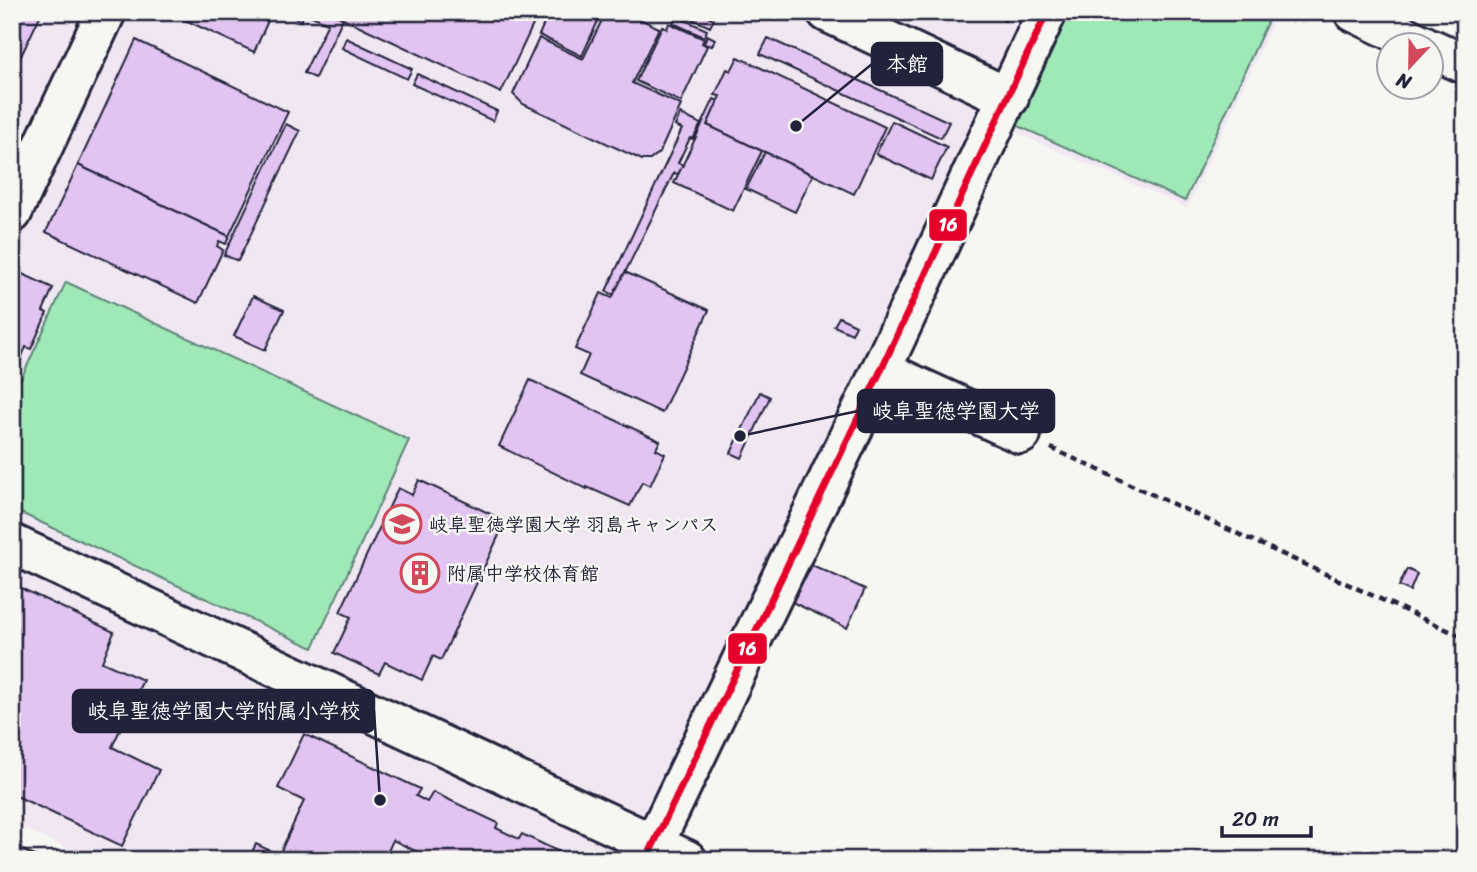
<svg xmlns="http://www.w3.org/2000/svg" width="1477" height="872" font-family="Sriracha,'Klee One',sans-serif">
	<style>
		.built { fill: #f0e7f2 }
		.green { fill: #9fe8b7; stroke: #608579; stroke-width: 2 }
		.building { fill: #e2c4f2; stroke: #22223b; stroke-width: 2 }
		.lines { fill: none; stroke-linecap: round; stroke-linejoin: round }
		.minor-casing { stroke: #22223b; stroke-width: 44 }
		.path { stroke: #22223b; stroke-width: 4.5; stroke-dasharray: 7 5; stroke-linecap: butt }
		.minor { stroke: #f6f6f2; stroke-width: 38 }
		.bus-1-casing { stroke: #f6f6f2; stroke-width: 12 }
		.bus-1 { stroke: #e4002b; stroke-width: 7 }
		.labels { text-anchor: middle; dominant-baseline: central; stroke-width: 5; stroke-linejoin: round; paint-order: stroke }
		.poi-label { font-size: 19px; font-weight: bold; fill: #22223b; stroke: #f6f6f2; text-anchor: start }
		.leader { fill: none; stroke: #22223b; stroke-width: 2.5 }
		.callout-dot { fill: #22223b; stroke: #f6f6f2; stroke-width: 2.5 }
		.callout { fill: #22223b; stroke: #22223b; stroke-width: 2.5 }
		.callout-label { font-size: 21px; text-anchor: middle; font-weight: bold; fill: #fff }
		.line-badge { stroke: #f6f6f2; stroke-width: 2.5 }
		.badge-label { font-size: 19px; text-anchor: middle; font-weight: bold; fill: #fff }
	</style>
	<rect width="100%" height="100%" fill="#f6f6f2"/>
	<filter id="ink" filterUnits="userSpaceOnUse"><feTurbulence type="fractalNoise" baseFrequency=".0143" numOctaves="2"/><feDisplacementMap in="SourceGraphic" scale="14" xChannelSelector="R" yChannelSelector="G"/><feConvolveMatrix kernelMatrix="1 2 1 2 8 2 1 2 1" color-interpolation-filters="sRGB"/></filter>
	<g filter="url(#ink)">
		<!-- built -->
		<polygon class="built" points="12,12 1278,12 1187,208 984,118 634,860 93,860 12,823"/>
		<!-- green -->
		<g class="green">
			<polygon points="1067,12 1272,12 1185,201 1014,124"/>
			<polygon points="66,282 409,440 313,648 12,509 12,376 21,379"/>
		</g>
		<!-- building -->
		<g class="building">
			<polygon points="12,12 41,14 12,75"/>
			<polygon points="168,12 272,12 254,52"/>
			<polygon points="283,12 305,12 301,21"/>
			<polygon points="330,12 343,18 315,78 304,73 328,23 305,13"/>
			<polygon points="330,12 539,12 501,93"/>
			<polygon points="549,12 602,12 582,56 539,35"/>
			<polygon points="606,12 625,12 659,28 632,83 681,105 660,152 650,160 642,160 523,104 513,94 539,38 583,59"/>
			<polygon points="676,12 698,12 714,19 710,27"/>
			<polygon points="997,12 1009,12 1005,21 995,16"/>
			<polygon points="676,16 707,30 704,37 673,23"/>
			<polygon points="669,23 704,39 702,43 707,46 681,102 636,81 662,26 667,29"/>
			<polygon points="707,35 715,39 712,46 704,44"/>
			<polygon points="346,38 412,69 407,79 342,48"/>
			<polygon points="768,38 949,122 941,138 760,54"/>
			<polygon points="136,40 288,112 229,236 78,165"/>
			<polygon points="738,57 885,127 854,194 707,125 720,96 715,95 727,69 731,71"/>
			<polygon points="417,74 497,111 493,121 412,84"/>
			<polygon points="714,99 718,101 707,125 762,151 733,211 674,183"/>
			<polygon points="680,114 701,124 693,139 690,138 678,163 683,165 678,174 674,173 614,295 606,291 682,129 675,126"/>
			<polygon points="892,121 947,147 931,180 876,154"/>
			<polygon points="286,124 300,131 238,261 224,255"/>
			<polygon points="765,152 813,175 795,212 746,189"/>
			<polygon points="78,165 229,236 226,244 219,241 217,246 223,250 198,303 46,232"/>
			<polygon points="16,271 53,288 43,311 47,313 31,349 26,347 17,367 12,365 12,279"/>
			<polygon points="625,272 709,310 662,413 580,375 589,355 575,349 601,293 612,298"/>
			<polygon points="253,296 284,310 265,350 234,336"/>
			<polygon points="839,317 856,325 852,334 834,326"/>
			<polygon points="530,380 660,441 656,449 665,454 650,486 642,482 630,506 587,487 587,489 499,446"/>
			<polygon points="760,392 770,397 742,458 731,453"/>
			<polygon points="419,480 499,518 493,530 500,533 441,660 433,656 422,680 385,662 379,674 334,653 351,617 340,612 398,488 412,495"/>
			<polygon points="812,565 865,589 847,628 779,596 791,571 805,579"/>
			<polygon points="1407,569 1417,574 1410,591 1399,586"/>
			<polygon points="12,584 114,632 102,662 143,680 137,693 138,710 133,717 124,721 112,747 159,770 122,846 12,794"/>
			<polygon points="304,734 420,789 416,796 427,802 433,792 498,823 496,828 519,839 522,834 576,860 434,860 393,840 384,860 248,860 256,844 279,855 304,801 278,788"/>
			<polygon points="12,845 43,860 12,860"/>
		</g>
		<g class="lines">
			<defs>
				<g id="minor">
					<polyline points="827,12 1009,98"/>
					<polyline points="1354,12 1425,46"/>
					<polyline points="1432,49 1465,64"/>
					<polyline points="12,213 106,12"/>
					<polyline points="881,370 1021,434"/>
					<polyline points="12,544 687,860"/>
					<polyline points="646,860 881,370 1047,12"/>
				</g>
			</defs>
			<!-- minor casing -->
			<use href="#minor" class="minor-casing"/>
			<!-- path -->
			<polyline class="path" points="1051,448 1465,638"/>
			<!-- minor -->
			<use href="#minor" class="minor"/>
			<defs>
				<polyline id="bus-1" points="646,860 881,370 1047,12"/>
			</defs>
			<!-- bus-1 casing -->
			<use href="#bus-1" class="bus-1-casing"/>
			<!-- bus-1 -->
			<use href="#bus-1" class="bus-1"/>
		</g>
	</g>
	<!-- icons -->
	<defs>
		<symbol id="university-ring" viewBox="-11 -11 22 22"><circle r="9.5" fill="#f6f6f2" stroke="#d1495b" stroke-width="1.5"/><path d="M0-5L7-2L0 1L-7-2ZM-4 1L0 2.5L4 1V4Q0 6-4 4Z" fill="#d1495b"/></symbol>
		<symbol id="building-ring" viewBox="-11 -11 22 22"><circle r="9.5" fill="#f6f6f2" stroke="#d1495b" stroke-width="1.5"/><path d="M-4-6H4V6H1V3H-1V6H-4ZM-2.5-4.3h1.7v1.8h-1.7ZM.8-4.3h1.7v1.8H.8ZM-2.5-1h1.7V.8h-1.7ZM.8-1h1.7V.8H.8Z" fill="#d1495b"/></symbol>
	</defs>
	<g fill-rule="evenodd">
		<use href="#university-ring" x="380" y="502" width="44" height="44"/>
		<use href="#building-ring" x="398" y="551" width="44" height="44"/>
	</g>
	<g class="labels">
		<!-- poi labels -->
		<g class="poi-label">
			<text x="429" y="524">岐阜聖徳学園大学 羽島キャンパス</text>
			<text x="447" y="573">附属中学校体育館</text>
		</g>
	</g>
	<!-- callouts -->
	<path class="leader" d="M796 126L872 64M740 436L858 411M380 800L374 711"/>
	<g class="callout-dot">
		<circle cx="796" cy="126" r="7"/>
		<circle cx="740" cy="436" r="7"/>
		<circle cx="380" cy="800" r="7"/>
	</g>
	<g class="callout">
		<rect x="872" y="43" width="70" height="42" rx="7"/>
		<rect x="858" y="390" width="196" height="42" rx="7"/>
		<rect x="73" y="690" width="301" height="42" rx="7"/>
	</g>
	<g class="callout-label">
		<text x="907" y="71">本館</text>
		<text x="956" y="418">岐阜聖徳学園大学</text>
		<text x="224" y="718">岐阜聖徳学園大学附属小学校</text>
	</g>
	<g class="line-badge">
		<rect x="928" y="208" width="40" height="34" rx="7" fill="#e4002b"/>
		<rect x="727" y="632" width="41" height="33" rx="7" fill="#e4002b"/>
	</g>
	<g class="badge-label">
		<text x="948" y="231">16</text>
		<text x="747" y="655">16</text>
	</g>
	<!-- margin -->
	<rect width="1477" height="872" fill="none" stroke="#f6f6f2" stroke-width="42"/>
	<rect x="21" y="21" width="1435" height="830" fill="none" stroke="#22223b" stroke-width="2.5" filter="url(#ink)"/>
	<!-- north arrow -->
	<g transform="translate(1410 66) rotate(202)"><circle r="33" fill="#f6f6f2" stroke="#a1a1a9" stroke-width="2"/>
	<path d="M0-5L12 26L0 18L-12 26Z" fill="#d1495b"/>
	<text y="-10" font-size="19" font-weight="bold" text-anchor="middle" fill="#22223b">N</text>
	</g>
	<!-- scale -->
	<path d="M1222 826v10h89v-10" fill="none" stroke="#22223b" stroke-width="3.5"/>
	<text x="1232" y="826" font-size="21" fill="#22223b" stroke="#f6f6f2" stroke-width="5" paint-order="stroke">20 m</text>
</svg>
